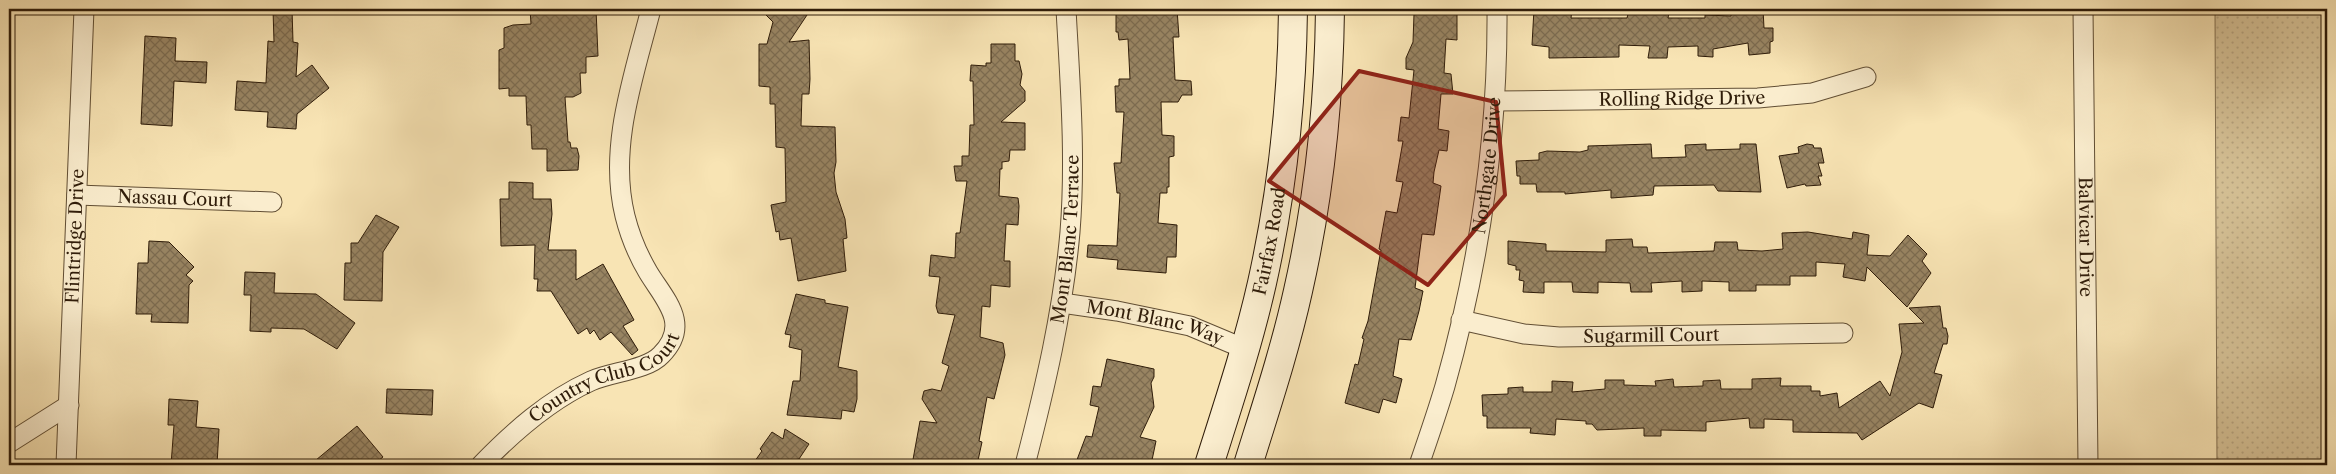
<svg xmlns="http://www.w3.org/2000/svg" width="2336" height="474" font-family="'Libre Caslon Text',serif">
	<style>
		.grass { fill: url(#grass-dots); stroke: #826f50 }
		.building { fill: url(#building-cross-hatch); stroke: #2f1c09 }
		.lines { fill: none; stroke-linecap: round; stroke-linejoin: round }
		.minor-casing { stroke: #614e34; stroke-width: 21 }
		.secondary-casing { stroke: #2f1c09; stroke-width: 30 }
		.minor { stroke: #faedce; stroke-width: 19 }
		.secondary { stroke: #faedce; stroke-width: 28 }
		.marked { fill: #8f2418; fill-opacity: 0.2; stroke: #8f2418; stroke-width: 4; stroke-linejoin: round }
		.labels { text-anchor: middle; dominant-baseline: central; stroke-width: 4.5; stroke-linejoin: round; paint-order: stroke }
		.street-label { font-size: 18px; fill: #2f1c09; stroke: #faedce }
	</style>
	<defs>
		<pattern id="grass-dots" width="8" height="8" patternUnits="userSpaceOnUse" patternTransform="scale(1.25)"><rect width="8" height="8" fill="#d6c297"/><path d="M2 2h.1M6 6h.1" fill="none" stroke="#b8a681" stroke-width="1.8" stroke-linecap="round"/></pattern>
		<pattern id="building-cross-hatch" width="8" height="8" patternUnits="userSpaceOnUse" patternTransform="scale(1.25)"><rect width="8" height="8" fill="#988462"/><path d="M0 0l8 8M0 8l8-8" fill="none" stroke="#7c6b4f"/></pattern>
	</defs>
	<rect width="100%" height="100%" fill="#f8e4b4"/>
	<filter id="stains"><feTurbulence type="fractalNoise" baseFrequency=".004" numOctaves="4"/><feColorMatrix values="0 0 0 0 .2 0 0 0 0 .09 0 0 0 0 .02 0 0 0 .5 -.17"/></filter>
	<radialGradient id="worn" r=".72"><stop offset=".6" stop-color="#630" stop-opacity="0"/><stop offset="1" stop-color="#630" stop-opacity=".3"/></radialGradient>
	<!-- grass -->
	<polygon class="grass" points="2215,9 2327,9 2327,465 2217,465"/>
	<!-- building -->
	<g class="building">
		<polygon points="273,9 292,9 293,42 298,43 296,77 312,65 329,88 297,114 296,129 267,127 268,112 235,110 237,81 266,83 268,41 274,42"/>
		<polygon points="530,9 596,9 598,56 586,57 586,73 580,73 581,93 573,97 565,97 568,142 570,142 571,148 577,148 579,156 578,170 547,171 547,149 532,149 531,125 527,125 526,96 509,96 509,88 499,89 499,50 504,48 504,28 513,25 531,24"/>
		<polygon points="760,9 811,9 789,42 809,40 810,79 809,94 802,94 801,126 835,127 836,162 834,173 836,192 845,219 847,238 843,239 846,271 798,281 791,238 780,240 779,231 776,232 771,205 786,202 785,148 776,147 775,104 770,104 770,87 759,86 759,44 767,44 773,22"/>
		<polygon points="1132,9 1177,9 1179,37 1173,37 1175,80 1191,81 1192,95 1182,95 1178,102 1161,102 1162,135 1174,136 1174,156 1169,157 1169,187 1167,187 1167,193 1160,193 1158,223 1177,225 1176,257 1167,257 1166,273 1117,269 1118,260 1087,257 1088,245 1117,246 1120,193 1117,193 1114,163 1121,163 1124,112 1116,112 1115,86 1119,86 1119,79 1130,79 1128,39 1119,40 1118,32 1116,32 1116,11 1132,12"/>
		<polygon points="1420,9 1448,9 1448,12 1457,12 1457,40 1446,39 1444,73 1451,74 1453,94 1441,94 1438,129 1449,131 1447,151 1439,150 1434,172 1433,183 1441,186 1434,235 1422,234 1415,288 1423,291 1419,311 1411,340 1399,339 1393,376 1402,379 1396,403 1383,399 1379,413 1345,403 1355,364 1358,365 1364,339 1362,338 1368,321 1381,250 1379,249 1386,211 1397,213 1403,182 1396,181 1403,141 1398,141 1401,117 1409,118 1414,70 1406,69 1406,58 1413,42 1414,14 1419,13"/>
		<polygon points="1534,9 1572,9 1571,18 1627,18 1628,14 1633,14 1633,10 1653,9 1653,13 1669,12 1668,18 1705,18 1705,15 1731,16 1731,13 1763,9 1764,28 1773,28 1773,41 1770,42 1770,53 1749,55 1748,43 1713,49 1713,57 1698,56 1698,46 1668,47 1667,58 1648,58 1650,46 1619,45 1619,57 1549,58 1549,47 1532,45"/>
		<polygon points="145,36 176,38 175,61 207,62 206,83 174,81 172,126 141,124"/>
		<polygon points="991,44 1015,44 1015,61 1019,61 1022,74 1020,85 1025,91 1025,101 1001,122 1025,123 1025,150 1010,150 1009,161 1002,162 1002,169 1000,169 999,196 1018,198 1019,206 1018,225 1006,224 1004,261 1010,261 1010,287 991,285 990,307 982,306 980,337 1003,343 1005,355 994,399 987,397 979,441 982,442 977,465 912,465 920,421 937,423 922,399 924,391 932,389 941,391 949,366 942,363 955,315 938,313 936,306 940,277 929,276 931,255 955,258 956,233 960,233 967,181 956,181 954,166 962,166 962,156 969,156 970,125 974,125 973,81 970,81 971,65 986,66 986,63 991,63"/>
		<polygon points="1651,144 1652,158 1686,157 1685,145 1706,144 1706,150 1740,149 1740,144 1756,144 1761,192 1718,191 1714,185 1654,186 1653,195 1611,198 1611,190 1565,194 1565,192 1537,192 1536,184 1520,184 1520,176 1517,176 1516,161 1539,160 1539,153 1547,151 1580,152 1588,150 1588,146"/>
		<polygon points="1807,144 1813,145 1814,148 1821,148 1824,163 1818,163 1822,176 1818,176 1821,185 1806,186 1805,184 1787,188 1779,156 1799,153 1798,147"/>
		<polygon points="509,182 533,183 533,199 551,199 552,214 548,250 576,250 576,280 603,264 634,320 623,326 638,350 632,355 611,332 600,340 594,330 590,334 587,328 578,334 551,291 537,291 538,279 534,279 535,245 501,246 500,199 509,199"/>
		<polygon points="376,215 399,227 383,252 382,301 344,300 345,263 351,263 351,243 358,243"/>
		<polygon points="1808,232 1852,239 1853,232 1869,235 1867,255 1890,256 1908,235 1927,254 1922,261 1931,273 1907,307 1867,267 1865,281 1843,277 1845,264 1816,262 1816,276 1790,276 1790,285 1756,285 1756,291 1729,291 1729,282 1702,281 1702,291 1682,292 1682,281 1651,283 1652,292 1631,292 1630,283 1598,282 1598,293 1573,292 1572,282 1544,282 1544,293 1523,292 1524,281 1519,280 1520,270 1516,270 1516,266 1508,264 1508,241 1546,244 1546,251 1606,252 1606,240 1632,239 1633,247 1647,247 1648,253 1714,251 1715,242 1737,242 1738,250 1762,251 1783,249 1782,233"/>
		<polygon points="149,241 169,242 194,267 186,275 193,281 189,285 188,323 151,322 152,314 136,314 138,263 148,263"/>
		<polygon points="245,272 275,273 274,293 316,294 355,323 337,349 304,329 271,328 271,332 250,331 251,295 244,295"/>
		<polygon points="796,294 825,300 825,303 848,307 838,367 857,371 857,399 854,412 842,410 841,419 787,415 793,381 800,381 802,350 789,347 791,335 785,334"/>
		<polygon points="1940,306 1943,328 1946,328 1948,336 1947,344 1943,344 1934,373 1942,375 1933,408 1919,403 1862,440 1857,433 1793,432 1793,420 1764,419 1764,428 1750,428 1749,418 1706,422 1706,431 1661,430 1661,436 1644,436 1644,428 1597,430 1592,424 1586,424 1586,421 1556,419 1555,435 1530,433 1531,428 1487,428 1487,416 1483,416 1482,395 1508,394 1508,388 1523,387 1523,392 1552,392 1552,381 1573,382 1572,392 1605,389 1605,380 1624,380 1624,385 1656,386 1655,381 1673,379 1674,387 1703,386 1703,381 1720,380 1721,389 1752,389 1752,379 1781,378 1780,386 1811,386 1811,391 1820,391 1820,396 1837,393 1839,408 1880,381 1890,396 1902,352 1899,324 1924,323 1909,308"/>
		<polygon points="1107,359 1154,369 1154,377 1151,383 1154,407 1140,437 1156,441 1151,465 1075,465 1086,436 1092,437 1099,407 1090,405 1093,386 1101,387"/>
		<polygon points="387,389 433,390 432,415 386,413"/>
		<polygon points="169,399 198,401 196,427 219,429 217,465 171,465 174,425 168,425"/>
		<polygon points="357,426 383,457 373,465 310,465"/>
		<polygon points="785,429 809,444 799,459 793,460 792,465 752,465 762,451 760,449 772,432 783,439"/>
	</g>
	<g class="lines">
		<defs>
			<g id="minor">
				<path id="s1" d="M2083 9 2088 465"/>
				<path id="s2" d="M1494 101 1758 98 1812 93 1866 77"/>
				<path id="s3" d="M77 195 272 202"/>
				<path id="s4" d="M1062 303 1117 311 1190 326 1245 349"/>
				<path id="s5" d="M1461 320 1524 334 1559 337 1843 333"/>
				<polyline points="9,443 69,405"/>
				<path id="s6" d="M66 465 84 9"/>
				<path id="s7" d="M481 465C513 432 549 400 591 381 611 372 647 370 661 355 692 324 664 299 648 272 638 255 630 236 625 216 608 147 634 76 651 9"/>
				<path id="s8" d="M1025 465C1045 388 1063 311 1070 232 1076 157 1070 83 1066 9"/>
				<path id="s9" d="M1419 465C1428 439 1437 413 1445 386 1479 265 1498 135 1497 9"/>
			</g>
			<g id="secondary">
				<path id="s10" d="M1209 465C1228 405 1248 345 1262 283 1282 193 1292 101 1293 9"/>
				<path d="M1248 465C1266 407 1285 350 1298 291 1319 198 1329 103 1330 9"/>
			</g>
		</defs>
		<!-- minor casing -->
		<use href="#minor" class="minor-casing"/>
		<!-- secondary casing -->
		<use href="#secondary" class="secondary-casing"/>
		<!-- minor -->
		<use href="#minor" class="minor"/>
		<!-- secondary -->
		<use href="#secondary" class="secondary"/>
	</g>
	<!-- marked area -->
	<path class="marked" d="M1359 71 1496 102 1505 195 1428 285 1269 181Z"/>
	<g class="labels">
		<!-- street labels -->
		<g class="street-label">
			<text stroke="none"><textPath href="#s2" startOffset="188">Rolling Ridge Drive</textPath></text>
			<text stroke="none"><textPath href="#s9" startOffset="308">Northgate Drive</textPath></text>
			<text stroke="none"><textPath href="#s3" startOffset="98">Nassau Court</textPath></text>
			<text stroke="none"><textPath href="#s6" startOffset="229">Flintridge Drive</textPath></text>
			<text stroke="none"><textPath href="#s1" startOffset="228">Balvicar Drive</textPath></text>
			<text stroke="none"><textPath href="#s8" startOffset="230">Mont Blanc Terrace</textPath></text>
			<text stroke="none"><textPath href="#s10" startOffset="232">Fairfax Road</textPath></text>
			<text stroke="none"><textPath href="#s4" startOffset="95">Mont Blanc Way</textPath></text>
			<text stroke="none"><textPath href="#s5" startOffset="192">Sugarmill Court</textPath></text>
			<text stroke="none"><textPath href="#s7" startOffset="154">Country Club Court</textPath></text>
		</g>
	</g>
	<!-- margin -->
	<rect width="2336" height="474" fill="none" stroke="#f8e4b4" stroke-width="30"/>
	<rect x="10" y="10" width="2316" height="454" fill="none" stroke="#2f1c09" stroke-width="2.5"/>
	<rect x="15" y="15" width="2306" height="444" fill="none" stroke="#2f1c09"/>
	<rect width="100%" height="100%" filter="url(#stains)"/>
	<rect width="100%" height="100%" fill="url(#worn)"/>
</svg>
